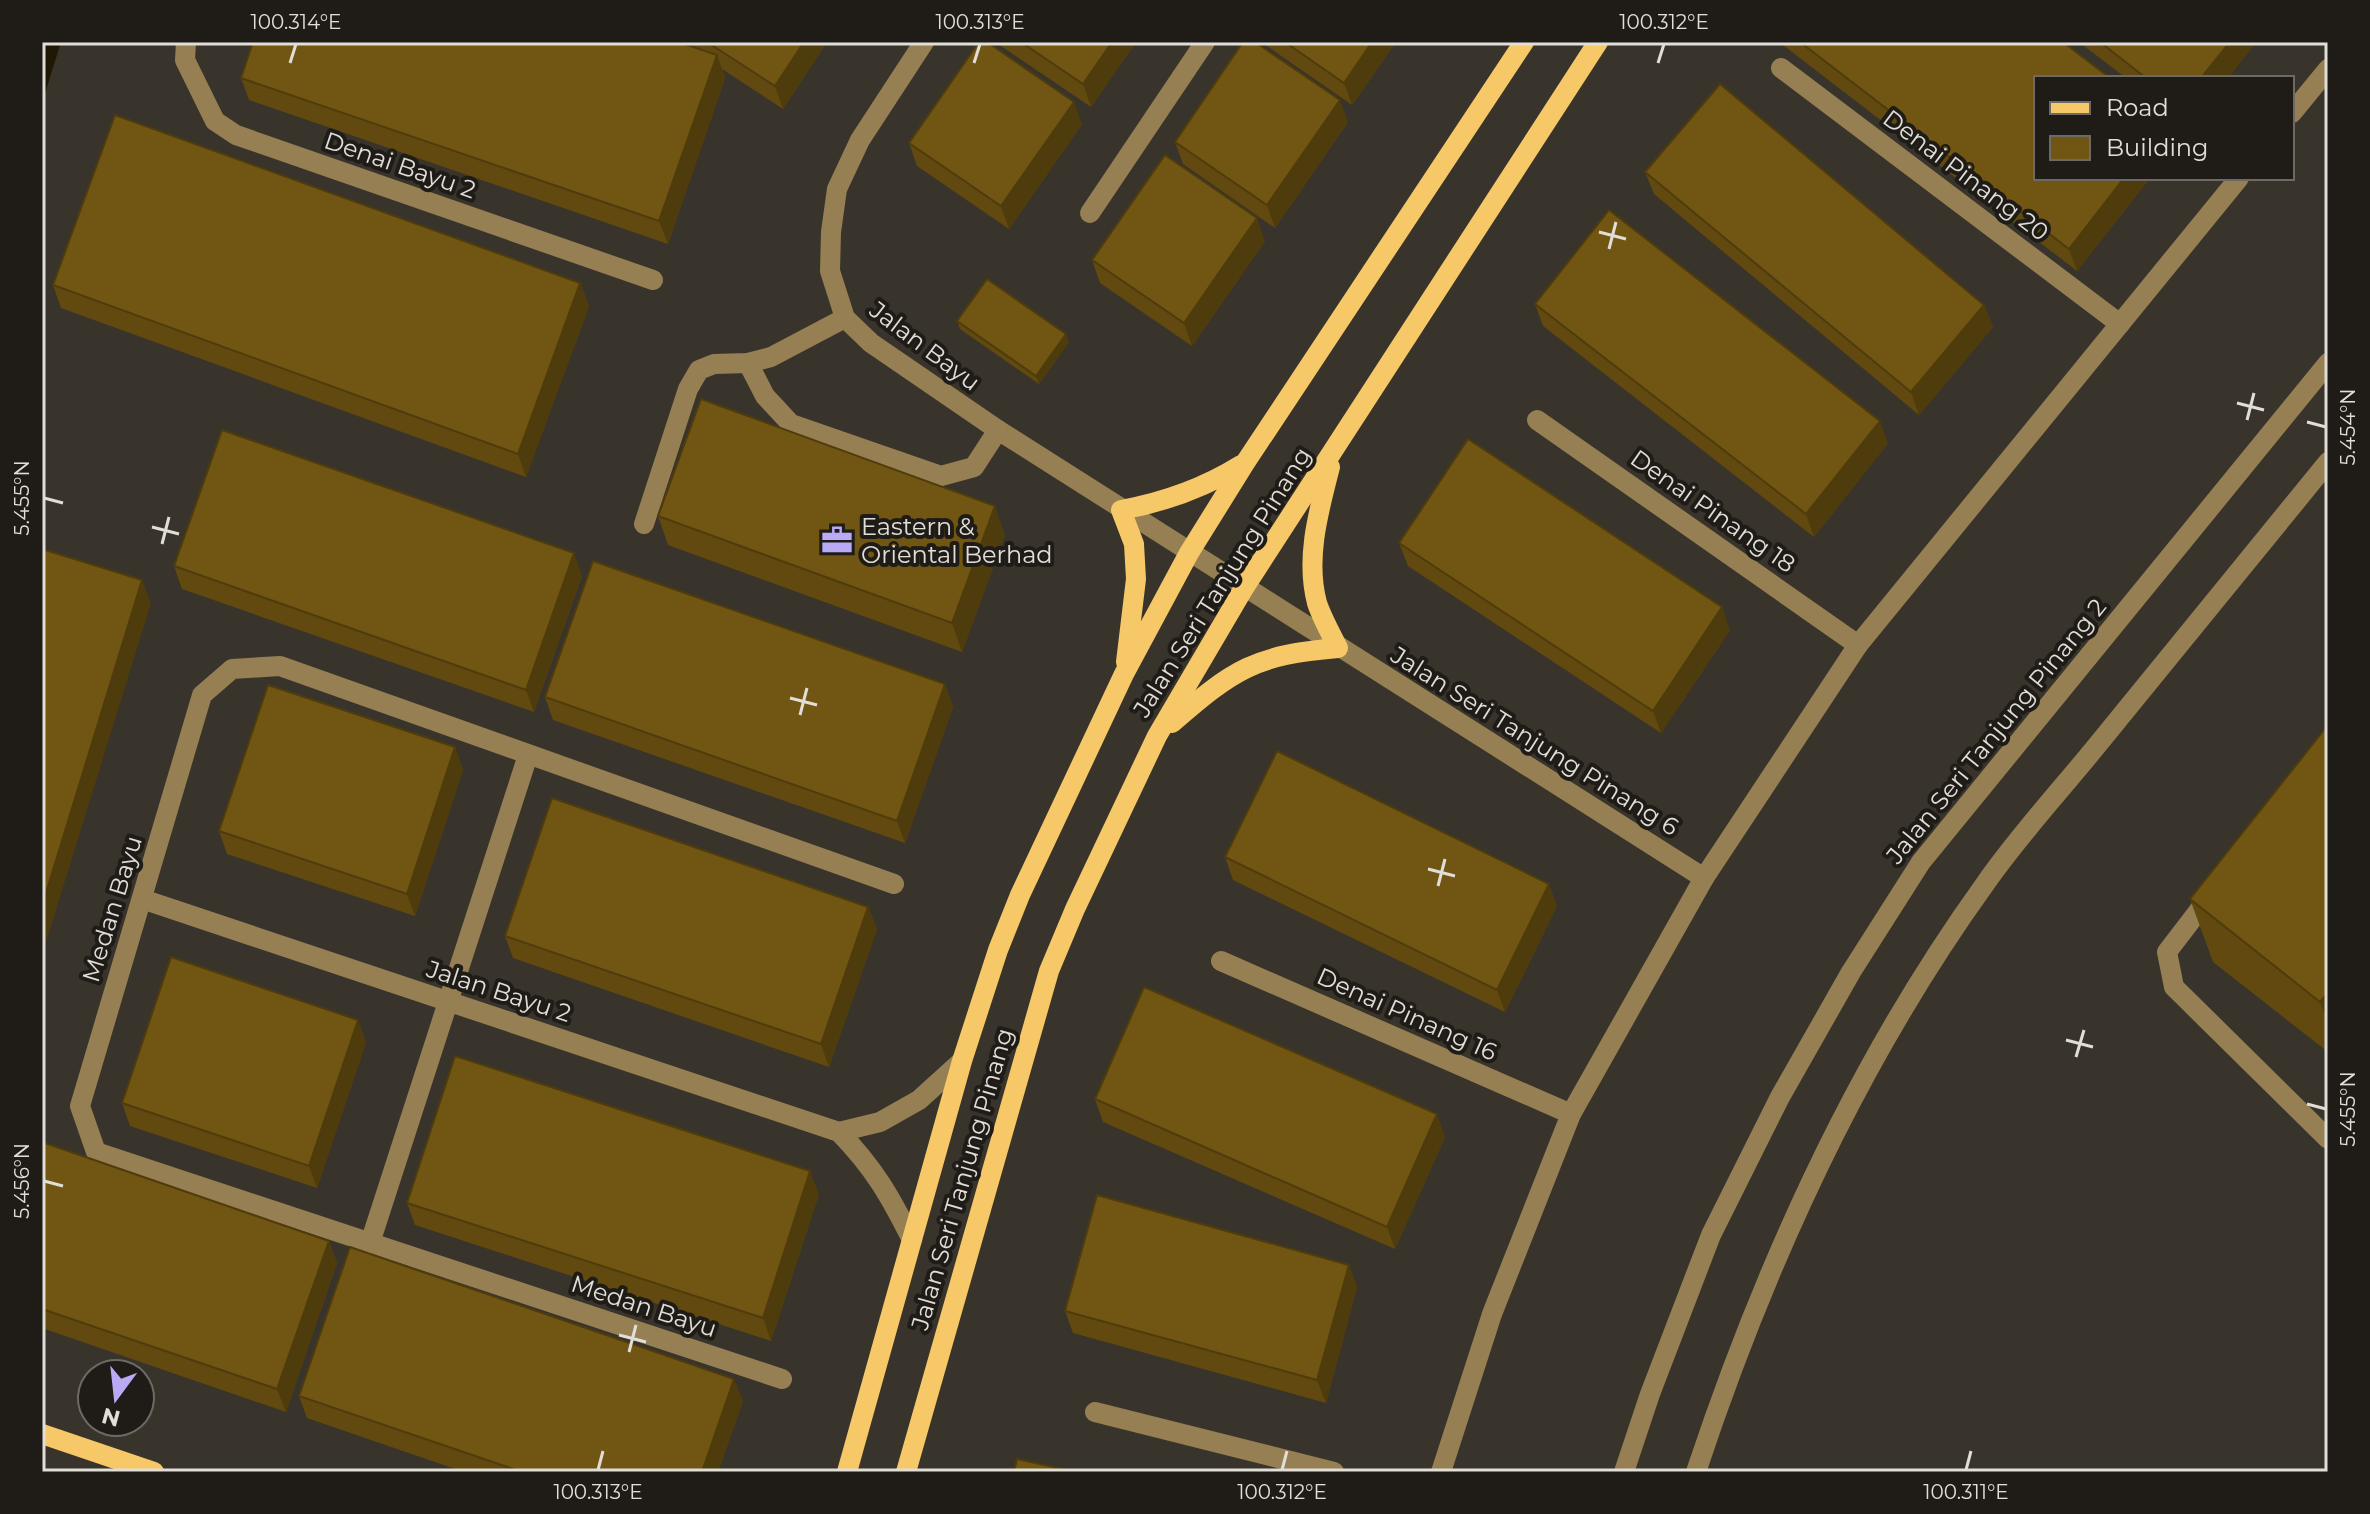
<svg xmlns="http://www.w3.org/2000/svg" width="2370" height="1514" font-family="Montserrat,sans-serif">
	<style>
		.water { fill: #201704 }
		.lines { fill: none; stroke-linecap: round; stroke-linejoin: round }
		.minor { stroke: #967f53; stroke-width: 20 }
		.major { stroke: #f7c868; stroke-width: 20 }
		.wall { fill: #61490f }
		.shaded-wall { fill: #4f3c0d }
		.building { fill: #715512; stroke: #4f3c0d; stroke-width: 2 }
		.ticks { fill: none; stroke: #e1ded8; stroke-width: 3 }
		.labels { text-anchor: middle; dominant-baseline: central; stroke-width: 8; stroke-linejoin: round; paint-order: stroke }
		.street-label { font-size: 24px; fill: #e1ded8; stroke: #1f1c18 }
		.poi-label { font-size: 24px; fill: #e1ded8; stroke: #1f1c18; text-anchor: start }
		.neatline { fill: none; stroke: #e1ded8; stroke-width: 3 }
		.ticks-label { font-size: 20px; text-anchor: middle; fill: #e1ded8 }
	</style>
	<rect width="100%" height="100%" fill="#39342b"/>
	<!-- water -->
	<polygon class="water" points="42,42 61,42 42,103"/>
	<g class="lines">
		<!-- minor -->
		<g class="minor">
			<polyline points="186,42 185,60 215,121 236,135 653,280"/>
			<polyline points="924,42 860,140 837,189 831,232 830,271 845,318 871,343 998,430 1704,878"/>
			<polyline points="1781,68 2120,324"/>
			<polyline points="2292,113 2328,69"/>
			<polyline points="1090,213 1205,42"/>
			<polyline points="748,363 765,396 791,424 941,476 974,467 998,430"/>
			<polyline points="1537,420 1858,645"/>
			<polyline points="644,524 688,389 699,370 714,364 748,363 771,357 845,318"/>
			<polyline points="2213,892 2167,952 2174,987 2328,1139"/>
			<path d="M142 899 839 1132C874 1168 890 1196 912 1240"/>
			<polyline points="1221,961 1571,1114"/>
			<polyline points="839,1132 880,1122 919,1100 962,1061"/>
			<polyline points="370,1243 528,755"/>
			<polyline points="782,1379 96,1152 80,1106 202,695 232,669 280,666 894,884"/>
			<polyline points="1095,1412 1334,1472"/>
			<polyline points="1441,1472 1492,1314 1571,1114 1704,878 1858,645 2239,178"/>
			<polyline points="1624,1472 1650,1394 1711,1235 1780,1097 1851,972 1921,862 2328,363"/>
			<path d="M1696 1472C1765 1264 1856 1063 1985 884 2019 835 2061 790 2099 743 2175 649 2252 556 2328 462"/>
		</g>
		<!-- major -->
		<g class="major">
			<path d="M1126 662 1136 579 1134 544 1121 510C1165 502 1204 488 1241 465"/>
			<path d="M1172 723C1234 669 1255 655 1338 648 1331 634 1322 618 1317 603 1305 558 1319 510 1330 467"/>
			<polyline points="42,1434 154,1472"/>
			<polyline points="847,1472 962,1061 998,950 1020,895 1124,674 1189,553 1245,463 1524,42"/>
			<polyline points="906,1472 1049,971 1075,909 1157,736 1244,588 1598,42"/>
		</g>
	</g>
	<!-- wall -->
	<g class="wall">
		<polygon points="681,42 827,42 783,109 722,69 725,78 668,244 249,100 241,78 684,44"/>
		<polygon points="998,42 1136,42 1091,107 998,44"/>
		<polygon points="1261,42 1396,42 1352,105"/>
		<polygon points="1779,42 2063,42 2036,178 2150,178 2077,271"/>
		<polygon points="2079,42 2256,42 2228,78 2126,78"/>
		<polygon points="1348,122 1275,228 1183,164 1175,142"/>
		<polygon points="1082,124 1009,229 917,166 909,143"/>
		<polygon points="1645,172 1984,305 1993,327 1919,415 1654,194"/>
		<polygon points="1265,241 1192,346 1100,283 1092,260"/>
		<polygon points="580,283 589,306 526,477 61,308 53,285"/>
		<polygon points="1535,304 1888,443 1814,537 1543,326"/>
		<polygon points="957,321 1069,342 1039,384 960,329"/>
		<polygon points="658,516 1005,535 962,652 668,545"/>
		<polygon points="1399,543 1730,630 1661,733 1408,566"/>
		<polygon points="174,566 582,576 534,712 182,589"/>
		<polygon points="945,684 953,707 905,843 553,720 545,697"/>
		<polygon points="2328,725 2328,1052 2213,962 2190,899"/>
		<polygon points="455,747 463,770 415,916 227,854 219,831"/>
		<polygon points="1225,857 1557,906 1505,1012 1233,880"/>
		<polygon points="868,907 877,929 829,1067 513,958 505,936"/>
		<polygon points="366,1042 317,1188 130,1126 122,1103"/>
		<polygon points="1095,1099 1445,1137 1395,1249 1103,1122"/>
		<polygon points="42,1142 329,1241 337,1263 286,1412 42,1328"/>
		<polygon points="819,1194 771,1341 415,1225 407,1203"/>
		<polygon points="1349,1265 1357,1287 1326,1403 1073,1333 1065,1311"/>
		<polygon points="299,1396 743,1401 718,1472 464,1472 307,1418"/>
	</g>
	<!-- shaded-wall -->
	<g class="shaded-wall">
		<polygon points="804,42 827,42 783,109 775,86"/>
		<polygon points="1112,42 1136,42 1091,107 1083,84"/>
		<polygon points="1372,42 1396,42 1352,105 1344,83"/>
		<polygon points="2230,42 2256,42 2228,78 2201,78"/>
		<polygon points="717,55 725,78 668,244 659,221"/>
		<polygon points="1340,100 1348,122 1275,228 1267,205"/>
		<polygon points="1074,102 1082,124 1009,229 1001,206"/>
		<polygon points="2124,178 2150,178 2077,271 2069,249"/>
		<polygon points="1257,218 1265,241 1192,346 1184,323"/>
		<polygon points="580,283 589,306 526,477 518,454"/>
		<polygon points="1984,305 1993,327 1919,415 1911,392"/>
		<polygon points="1066,334 1069,342 1039,384 1036,376"/>
		<polygon points="1880,421 1888,443 1814,537 1806,514"/>
		<polygon points="995,506 1005,535 962,652 952,623"/>
		<polygon points="574,553 582,576 534,712 526,690"/>
		<polygon points="142,580 151,603 42,955 42,906"/>
		<polygon points="1722,607 1730,630 1661,733 1653,711"/>
		<polygon points="945,684 953,707 905,843 897,821"/>
		<polygon points="455,747 463,770 415,916 407,894"/>
		<polygon points="1549,884 1557,906 1505,1012 1497,990"/>
		<polygon points="868,907 877,929 829,1067 821,1044"/>
		<polygon points="2328,992 2328,1022 2320,1002"/>
		<polygon points="358,1020 366,1042 317,1188 309,1166"/>
		<polygon points="1437,1114 1445,1137 1395,1249 1387,1227"/>
		<polygon points="810,1171 819,1194 771,1341 763,1318"/>
		<polygon points="329,1241 337,1263 286,1412 277,1389"/>
		<polygon points="1349,1265 1357,1287 1326,1403 1317,1380"/>
		<polygon points="734,1379 743,1401 718,1472 702,1472"/>
	</g>
	<!-- building -->
	<g class="building">
		<polygon points="253,42 679,42 717,55 659,221 241,78"/>
		<polygon points="707,42 804,42 775,86"/>
		<polygon points="979,42 987,42 1074,102 1001,206 909,143"/>
		<polygon points="1021,42 1112,42 1083,84"/>
		<polygon points="1243,42 1255,42 1340,100 1267,205 1175,142"/>
		<polygon points="1285,42 1372,42 1344,83"/>
		<polygon points="1800,42 2063,42 2110,78 2036,78 2036,178 2124,178 2069,249"/>
		<polygon points="2100,42 2230,42 2201,78 2146,78"/>
		<polygon points="1720,84 1984,305 1911,392 1645,172"/>
		<polygon points="115,115 580,283 518,454 53,285"/>
		<polygon points="1165,155 1257,218 1184,323 1092,260"/>
		<polygon points="1609,210 1880,421 1806,514 1535,304"/>
		<polygon points="987,279 1066,334 1036,376 957,321"/>
		<polygon points="701,399 995,506 952,623 658,516"/>
		<polygon points="222,430 574,553 526,690 174,566"/>
		<polygon points="1468,439 1722,607 1653,711 1399,543"/>
		<polygon points="42,549 142,580 42,906"/>
		<polygon points="593,561 945,684 897,821 545,697"/>
		<polygon points="268,685 455,747 407,894 219,831"/>
		<polygon points="2328,725 2328,992 2320,1002 2190,899"/>
		<polygon points="1277,751 1549,884 1497,990 1225,857"/>
		<polygon points="552,798 868,907 821,1044 505,936"/>
		<polygon points="171,957 358,1020 309,1166 122,1103"/>
		<polygon points="1144,987 1437,1114 1387,1227 1095,1099"/>
		<polygon points="455,1056 810,1171 763,1318 407,1203"/>
		<polygon points="42,1142 329,1241 277,1389 42,1309"/>
		<polygon points="1097,1195 1349,1265 1317,1380 1065,1311"/>
		<polygon points="350,1247 734,1379 702,1472 522,1472 299,1396"/>
		<polygon points="1017,1459 1076,1472 1014,1472"/>
	</g>
	<!-- ticks -->
	<path class="ticks" d="M290 63 296 44M974 63 980 44M1658 63 1664 44M1599 232 1626 239M1609 249 1616 222M2237 403 2264 410M2247 420 2254 393M2307 422 2326 427M44 498 63 503M152 527 179 534M162 544 169 517M790 698 817 705M800 715 807 688M1428 869 1455 876M1438 886 1445 859M2066 1040 2093 1047M2076 1057 2084 1030M2307 1104 2326 1109M44 1181 63 1186M619 1335 646 1342M629 1352 636 1325M598 1470 603 1451M1282 1470 1287 1451M1966 1470 1971 1451"/>
	<!-- icons -->
	<defs>
		<symbol id="office-bare" viewBox="-9 -9 18 18"><path d="M-6-3h4V-5.5h4V-3h4V5H-6ZM-1-4.5V-3h2v-1.5ZM-6 0V1H6V0Z" fill="#baaaf6" stroke="#1f1c18" stroke-width="2.5" paint-order="stroke"/></symbol>
	</defs>
	<g fill-rule="evenodd">
		<use href="#office-bare" x="815" y="518" width="44" height="44"/>
	</g>
	<g class="labels">
		<!-- street labels -->
		<g class="street-label">
			<text transform="translate(400 165) rotate(19)">Denai Bayu 2</text>
			<text transform="translate(1966 175) rotate(37)">Denai Pinang 20</text>
			<text transform="translate(925 346) rotate(37)">Jalan Bayu</text>
			<text transform="translate(1713 511) rotate(35)">Denai Pinang 18</text>
			<text transform="translate(1222 582) rotate(-58)">Jalan Seri Tanjung Pinang</text>
			<text transform="translate(1996 731) rotate(-51)">Jalan Seri Tanjung Pinang 2</text>
			<text transform="translate(1535 741) rotate(32)">Jalan Seri Tanjung Pinang 6</text>
			<text transform="translate(112 909) rotate(-73)">Medan Bayu</text>
			<text transform="translate(499 991) rotate(18)">Jalan Bayu 2</text>
			<text transform="translate(1407 1014) rotate(24)">Denai Pinang 16</text>
			<text transform="translate(962 1179) rotate(-74)">Jalan Seri Tanjung Pinang</text>
			<text transform="translate(644 1306) rotate(18)">Medan Bayu</text>
		</g>
		<!-- poi labels -->
		<g class="poi-label">
			<text x="861" y="526">Eastern &amp;<tspan x="861" dy="28">Oriental Berhad</tspan></text>
		</g>
	</g>
	<!-- border -->
	<rect width="2370" height="1514" fill="none" stroke="#1f1c18" stroke-width="88"/>
	<!-- legend -->
	<rect x="2034" y="76" width="260" height="104" fill="#1f1c18" stroke="#6d6a65" stroke-width="2"/>
	<rect x="2050" y="102" width="40" height="12" fill="#f7c868" stroke="#6d6a65" stroke-width="2"/>
	<text x="2106" y="116" font-size="24" fill="#e1ded8">Road</text>
	<rect x="2050" y="136" width="40" height="24" fill="#715512" stroke="#6d6a65" stroke-width="2"/>
	<text x="2106" y="156" font-size="24" fill="#e1ded8">Building</text>
	<!-- north arrow -->
	<g transform="translate(116 1398) rotate(195)"><circle r="38" fill="#1f1c18" stroke="#6d6a65" stroke-width="2"/>
	<path d="M0-6L14 30L0 20L-14 30Z" fill="#baaaf6"/>
	<text y="-12" font-size="22" font-weight="bold" text-anchor="middle" fill="#e1ded8">N</text>
	</g>
	<rect x="44" y="44" width="2282" height="1426" class="neatline"/>
	<g class="ticks-label">
		<text x="296" y="29">100.314°E</text>
		<text x="980" y="29">100.313°E</text>
		<text x="1664" y="29">100.312°E</text>
		<text transform="translate(2348 427) rotate(-90)" y="7">5.454°N</text>
		<text transform="translate(22 498) rotate(-90)" y="7">5.455°N</text>
		<text transform="translate(2348 1109) rotate(-90)" y="7">5.455°N</text>
		<text transform="translate(22 1181) rotate(-90)" y="7">5.456°N</text>
		<text x="598" y="1499">100.313°E</text>
		<text x="1282" y="1499">100.312°E</text>
		<text x="1966" y="1499">100.311°E</text>
	</g>
</svg>
